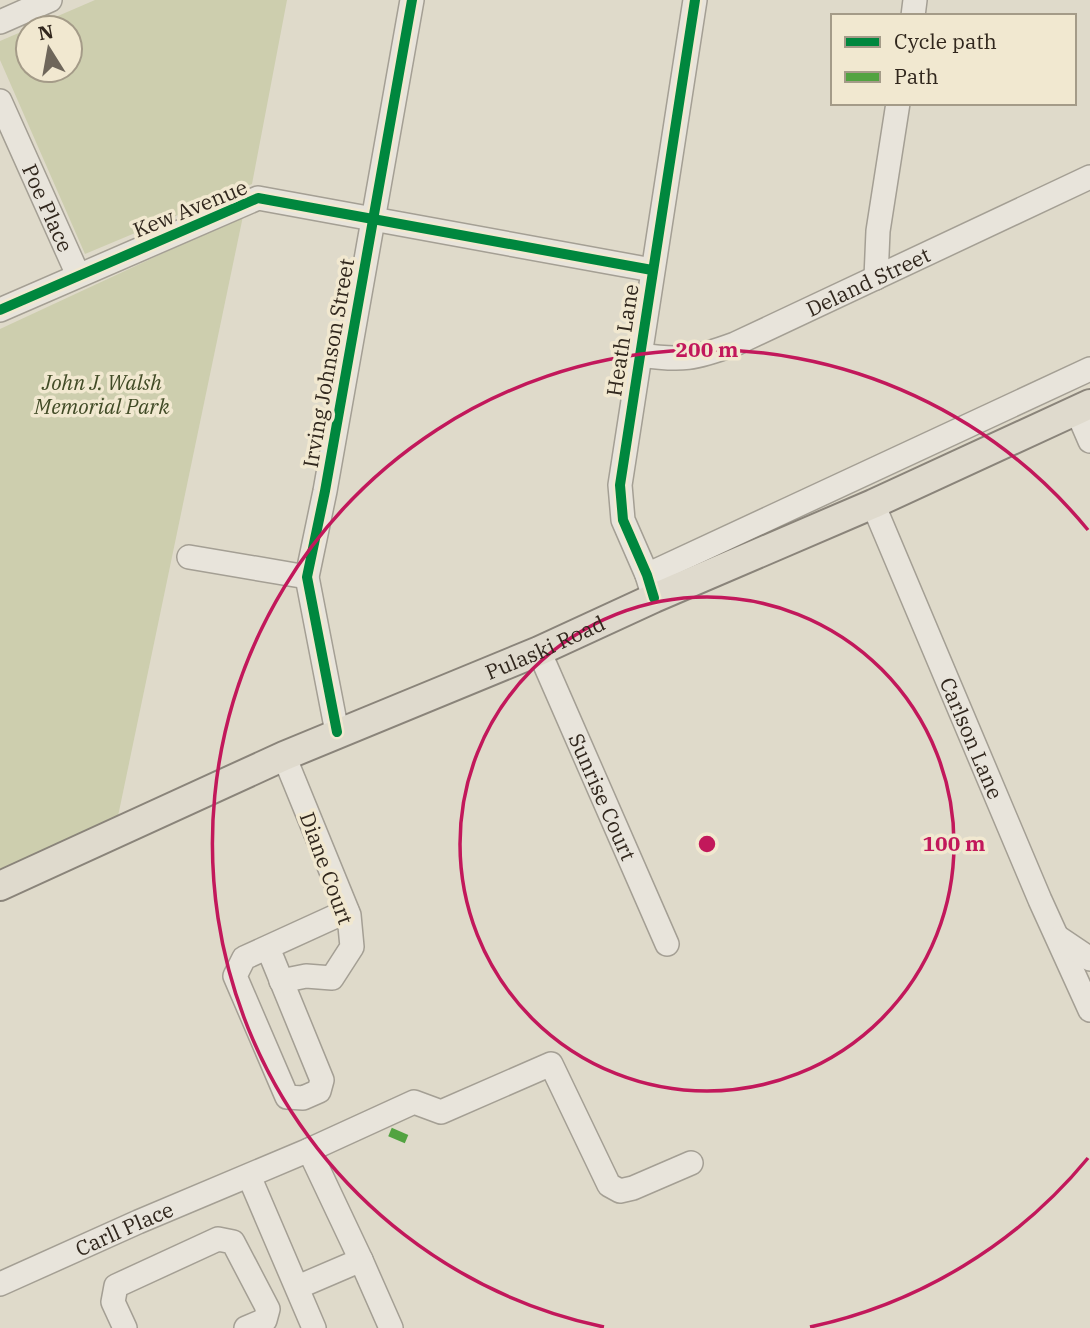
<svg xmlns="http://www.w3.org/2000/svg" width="1090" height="1328" font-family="'IBM Plex Serif',serif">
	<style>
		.green { fill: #cdceae }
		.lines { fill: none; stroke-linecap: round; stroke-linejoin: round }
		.minor-casing { stroke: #a49f94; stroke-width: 26 }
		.major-casing { stroke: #8a847a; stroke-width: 32 }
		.minor { stroke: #e8e4db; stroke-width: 23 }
		.major { stroke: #dfdacd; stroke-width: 28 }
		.quiet { stroke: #52a341; stroke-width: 9; stroke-dasharray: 18 9; stroke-linecap: butt }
		.cycleway-casing { stroke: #f1e8d0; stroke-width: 15 }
		.cycleway { stroke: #00873e; stroke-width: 10 }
		.ring { fill: none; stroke: #c2185b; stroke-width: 3.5 }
		.labels { text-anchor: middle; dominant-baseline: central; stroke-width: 7; stroke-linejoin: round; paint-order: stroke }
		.street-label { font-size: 21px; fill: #31271d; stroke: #f1e8d0 }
		.park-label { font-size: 21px; font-style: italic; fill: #414b26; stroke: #f1e8d0 }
		.centre { fill: #c2185b; stroke: #f1e8d0; stroke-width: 3.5 }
		.ring-label { font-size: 21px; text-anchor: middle; font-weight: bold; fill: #c2185b; stroke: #f1e8d0; stroke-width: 7; stroke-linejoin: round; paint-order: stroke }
	</style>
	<rect width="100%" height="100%" fill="#dfdaca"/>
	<!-- green -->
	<g class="green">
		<polygon points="95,0 287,0 252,184 85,254 0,60 0,41 28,29 28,70 70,70 70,28 30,28"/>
		<polygon points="243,216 117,821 0,869 0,329"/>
	</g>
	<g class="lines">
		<defs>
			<g id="minor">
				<polyline points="913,16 915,0"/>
				<polyline points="0,22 50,0"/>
				<path id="s1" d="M0 101 78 275"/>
				<polyline points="876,278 878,231 898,103"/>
				<polyline points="0,310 258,198 652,270"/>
				<path id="s2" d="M639 355C683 361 694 359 735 344L1090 177"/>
				<polyline points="1077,411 1090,441"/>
				<path id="s3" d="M873 504 1040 900 1090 1010"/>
				<polyline points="189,557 307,577"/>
				<polyline points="647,575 1090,369"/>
				<polyline points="654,598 647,575 623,520 620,485 695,0"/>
				<path id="s4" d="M539 651 667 944"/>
				<polyline points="337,732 307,577 325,491 412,0"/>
				<polyline points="1059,938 1090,959"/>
				<polyline points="268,948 322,1080 319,1091 303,1098 287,1097 235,976 244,958 347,911"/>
				<polyline points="281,981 306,976 332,978 352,947 349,915 284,756"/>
				<polyline points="309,1150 414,1102 441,1112 551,1064 609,1185 620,1191 633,1188 691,1163"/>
				<polyline points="249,1176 314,1328"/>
				<polyline points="361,1260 391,1328"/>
				<path id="s5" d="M0 1284 138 1222 309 1150 361 1260 298 1287"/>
				<polyline points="125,1328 113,1302 116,1286 218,1239 233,1242 268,1309 265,1320 246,1328"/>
			</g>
			<g id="major">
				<path id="s6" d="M0 886 284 756 539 651 654 598 873 504 1090 404"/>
			</g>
		</defs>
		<!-- minor casing -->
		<use href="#minor" class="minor-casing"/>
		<!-- major casing -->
		<use href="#major" class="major-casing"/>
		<!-- minor -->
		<use href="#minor" class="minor"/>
		<!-- major -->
		<use href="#major" class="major"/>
		<!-- quiet -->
		<polyline class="quiet" points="390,1132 411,1141"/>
		<defs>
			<g id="cycleway">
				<polyline points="0,310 258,198 652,270"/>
				<polyline points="654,598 647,575 623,520 620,485 695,0"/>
				<polyline points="337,732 307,577 325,491 412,0"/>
			</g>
		</defs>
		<!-- cycleway casing -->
		<use href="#cycleway" class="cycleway-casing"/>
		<!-- cycleway -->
		<use href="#cycleway" class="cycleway"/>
	</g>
	<!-- distance rings -->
	<g class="ring">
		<circle cx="707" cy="844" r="247"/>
		<path d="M1088 1158A494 494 0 0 1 810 1327M604 1327A494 494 0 1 1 1088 530"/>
	</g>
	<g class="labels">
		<!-- street labels -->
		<g class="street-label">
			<text stroke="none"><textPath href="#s1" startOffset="117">Poe Place</textPath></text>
			<text transform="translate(190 208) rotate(-22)">Kew Avenue</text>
			<text stroke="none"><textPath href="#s2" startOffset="245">Deland Street</textPath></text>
			<text transform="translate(622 340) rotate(-81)">Heath Lane</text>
			<text transform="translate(328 363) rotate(-80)">Irving Johnson Street</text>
			<text stroke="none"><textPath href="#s6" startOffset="595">Pulaski Road</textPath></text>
			<text stroke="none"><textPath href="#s3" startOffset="254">Carlson Lane</textPath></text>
			<text stroke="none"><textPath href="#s4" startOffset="159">Sunrise Court</textPath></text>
			<text transform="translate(327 868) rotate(70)">Diane Court</text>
			<text stroke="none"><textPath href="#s5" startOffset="136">Carll Place</textPath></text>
		</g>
		<!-- park labels -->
		<g class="park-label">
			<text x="102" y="382">John J. Walsh<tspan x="102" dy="24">Memorial Park</tspan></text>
		</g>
	</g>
	<circle cx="707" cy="844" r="10" class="centre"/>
	<g class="ring-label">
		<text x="707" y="357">200 m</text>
		<text x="954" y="851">100 m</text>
	</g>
	<!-- legend -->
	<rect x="831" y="14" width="245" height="91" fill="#f1e8d0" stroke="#a49b88" stroke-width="2"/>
	<rect x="845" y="37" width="35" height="10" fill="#00873e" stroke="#a49b88" stroke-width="2"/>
	<text x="894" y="49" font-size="21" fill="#31271d">Cycle path</text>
	<rect x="845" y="72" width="35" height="10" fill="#52a341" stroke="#a49b88" stroke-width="2"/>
	<text x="894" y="84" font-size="21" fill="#31271d">Path</text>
	<!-- north arrow -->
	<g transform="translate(49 49) rotate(349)"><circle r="33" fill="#f1e8d0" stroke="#a49b88" stroke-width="2"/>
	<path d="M0-5L12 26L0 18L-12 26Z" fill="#6e665a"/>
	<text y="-10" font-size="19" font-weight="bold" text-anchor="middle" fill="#31271d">N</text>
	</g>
</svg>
